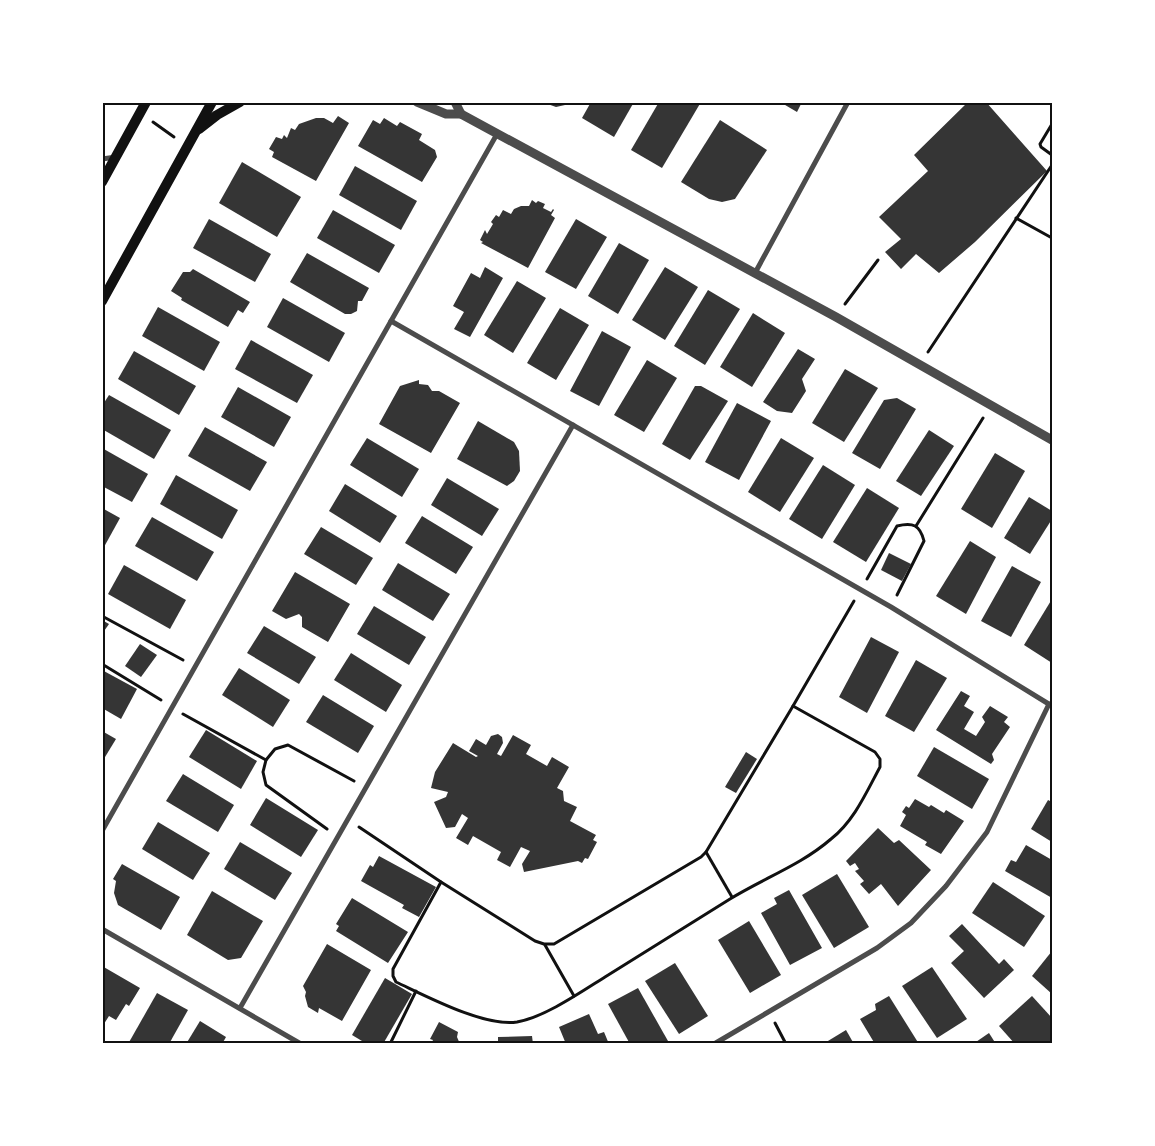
<svg xmlns="http://www.w3.org/2000/svg" width="1155" height="1146" font-family="Poppins,sans-serif">
	<style>
		.building { fill: #353535 }
		.lines { fill: none; stroke-linecap: round; stroke-linejoin: round }
		.path { stroke: #111; stroke-width: 3 }
		.minor { stroke: #4c4c4c; stroke-width: 5 }
		.tertiary { stroke: #4c4c4c; stroke-width: 9 }
		.secondary { stroke: #111; stroke-width: 10 }
		.neatline { fill: none; stroke: #111; stroke-width: 2 }
	</style>
	<rect width="100%" height="100%" fill="#fff"/>
	<!-- building -->
	<g class="building">
		<polygon points="542,102 567,102 565,105 556,107"/>
		<polygon points="591,102 634,102 614,137 582,118"/>
		<polygon points="659,102 701,102 662,168 631,150"/>
		<polygon points="780,102 802,102 797,112"/>
		<polygon points="968,102 986,102 1047,171 975,242 939,273 916,254 901,269 885,252 901,239 879,217 928,171 914,155"/>
		<polygon points="338,116 349,123 316,181 272,157 274,152 269,149 276,137 282,139 284,135 287,138 291,128 295,130 299,124 316,118 324,118 333,123"/>
		<polygon points="384,118 397,126 400,122 422,134 419,140 435,150 437,157 422,182 358,146 373,120 380,124"/>
		<polygon points="720,120 767,150 735,199 722,202 709,199 681,182"/>
		<polygon points="242,162 301,197 277,237 219,203"/>
		<polygon points="355,166 417,201 401,230 339,195"/>
		<polygon points="532,200 536,203 538,201 545,204 543,208 551,212 553,209 554,210 551,215 555,218 528,268 481,243 483,242 480,240 485,230 487,234 493,224 491,222 496,215 499,217 503,210 511,214 514,209 521,206 529,206"/>
		<polygon points="333,210 395,245 379,273 317,238"/>
		<polygon points="209,219 271,254 255,282 193,248"/>
		<polygon points="576,219 607,237 576,289 545,272"/>
		<polygon points="619,243 649,260 618,314 588,296"/>
		<polygon points="307,253 369,288 362,301 358,301 357,311 351,314 345,314 290,282"/>
		<polygon points="485,267 503,278 470,337 454,329 464,312 453,306 471,273 480,278"/>
		<polygon points="665,267 698,287 665,340 632,320"/>
		<polygon points="193,269 250,302 243,313 238,310 228,327 181,300 182,298 171,291 183,272 190,272"/>
		<polygon points="517,281 546,298 513,353 484,335"/>
		<polygon points="708,290 740,309 705,365 674,346"/>
		<polygon points="283,298 345,333 329,362 267,327"/>
		<polygon points="158,307 220,342 204,371 142,336"/>
		<polygon points="560,308 589,325 556,380 527,363"/>
		<polygon points="753,313 785,333 752,387 720,367"/>
		<polygon points="602,331 631,347 599,406 570,391"/>
		<polygon points="251,340 313,375 297,403 235,369"/>
		<polygon points="798,349 815,359 802,379 806,391 792,413 777,411 763,402"/>
		<polygon points="134,351 196,386 179,415 118,379"/>
		<polygon points="647,360 677,378 644,432 614,415"/>
		<polygon points="845,369 878,388 844,442 812,423"/>
		<polygon points="419,380 419,384 428,385 432,391 439,391 460,403 431,453 379,424 400,386"/>
		<polygon points="695,386 701,386 728,401 690,460 662,444"/>
		<polygon points="238,387 291,417 274,447 221,417"/>
		<polygon points="109,395 171,430 154,459 102,429 102,406"/>
		<polygon points="897,398 916,409 880,469 852,453 884,400"/>
		<polygon points="737,403 771,421 739,480 705,462"/>
		<polygon points="478,421 514,442 519,451 520,471 514,481 507,486 457,459"/>
		<polygon points="205,427 267,462 250,491 188,456"/>
		<polygon points="929,430 954,446 921,496 896,481"/>
		<polygon points="367,438 419,469 402,497 350,465"/>
		<polygon points="781,438 814,458 780,512 748,492"/>
		<polygon points="102,448 148,474 132,502 102,486"/>
		<polygon points="995,453 1025,471 992,528 961,509"/>
		<polygon points="823,465 855,485 822,539 789,519"/>
		<polygon points="176,475 238,510 222,539 160,504"/>
		<polygon points="447,478 499,509 482,536 431,505"/>
		<polygon points="345,484 397,516 380,543 329,511"/>
		<polygon points="867,488 899,508 866,562 833,542"/>
		<polygon points="1029,497 1052,511 1052,519 1030,554 1004,538"/>
		<polygon points="102,508 120,518 104,547 102,546"/>
		<polygon points="422,516 473,547 456,574 405,543"/>
		<polygon points="152,517 214,552 197,581 135,546"/>
		<polygon points="321,527 373,558 356,585 304,554"/>
		<polygon points="970,541 996,557 966,614 936,596"/>
		<polygon points="889,553 911,564 902,581 881,570"/>
		<polygon points="398,563 450,594 433,621 382,590"/>
		<polygon points="124,565 186,600 170,629 108,594"/>
		<polygon points="1012,566 1041,582 1011,637 981,621"/>
		<polygon points="295,572 350,604 328,642 302,627 302,617 299,614 286,619 272,611"/>
		<polygon points="1052,599 1052,663 1024,645"/>
		<polygon points="374,606 426,637 409,665 357,634"/>
		<polygon points="102,620 109,624 102,634"/>
		<polygon points="264,626 316,657 299,684 247,653"/>
		<polygon points="871,637 899,652 867,713 839,697"/>
		<polygon points="140,644 157,655 141,677 125,666"/>
		<polygon points="351,653 402,685 386,712 334,680"/>
		<polygon points="916,660 947,678 914,732 885,716"/>
		<polygon points="239,668 290,700 273,727 222,695"/>
		<polygon points="102,670 137,689 121,719 102,708"/>
		<polygon points="961,691 970,696 964,706 974,712 964,729 976,736 985,722 982,717 990,706 1008,717 1004,722 1010,727 992,754 994,760 991,764 936,730"/>
		<polygon points="323,695 374,726 358,753 306,722"/>
		<polygon points="206,730 257,761 241,789 189,757"/>
		<polygon points="102,731 116,739 102,762"/>
		<polygon points="498,734 502,737 503,743 497,754 501,756 513,735 531,745 526,754 547,766 552,757 569,767 557,788 563,791 564,801 577,807 570,821 596,835 593,840 597,842 588,859 585,858 582,863 578,861 524,872 522,864 530,851 521,847 510,867 497,860 501,852 473,836 468,845 456,838 468,818 462,814 455,827 446,828 434,802 446,797 448,792 431,788 435,772 453,743 476,757 478,756 469,751 476,739 486,745 491,736"/>
		<polygon points="934,747 989,779 972,809 917,776"/>
		<polygon points="746,752 757,759 736,793 725,787"/>
		<polygon points="183,774 234,805 218,832 166,801"/>
		<polygon points="266,798 318,830 301,857 250,825"/>
		<polygon points="915,799 929,807 931,805 944,813 946,810 964,821 941,854 925,845 927,842 900,826 906,815 902,812 906,806 909,808"/>
		<polygon points="1048,800 1052,802 1052,842 1031,829"/>
		<polygon points="158,822 210,853 193,880 142,849"/>
		<polygon points="878,828 894,843 899,840 931,870 898,906 881,884 869,894 860,884 864,881 855,871 859,869 855,863 850,866 846,861"/>
		<polygon points="240,842 292,873 275,900 224,869"/>
		<polygon points="1026,845 1052,860 1052,898 1005,871 1011,860 1016,862"/>
		<polygon points="379,856 436,887 419,917 402,908 404,905 361,881 370,865 373,867"/>
		<polygon points="122,864 180,897 161,930 118,905 114,893 116,881 113,879"/>
		<polygon points="837,874 869,927 834,948 802,895"/>
		<polygon points="993,882 1045,916 1024,947 972,913"/>
		<polygon points="789,890 822,948 790,965 761,913 777,904 774,898"/>
		<polygon points="212,891 263,921 241,958 228,960 187,935"/>
		<polygon points="352,898 408,932 388,963 336,931 339,926 336,924"/>
		<polygon points="749,921 781,975 750,993 718,940"/>
		<polygon points="962,924 999,964 1004,959 1014,970 984,998 951,963 964,951 949,936"/>
		<polygon points="327,944 371,970 342,1021 319,1008 318,1013 308,1007 305,996 306,992 303,986"/>
		<polygon points="1052,951 1052,994 1032,976"/>
		<polygon points="675,963 708,1016 679,1034 645,981"/>
		<polygon points="102,966 140,988 129,1006 126,1004 116,1020 109,1016 102,1027"/>
		<polygon points="932,967 967,1019 937,1038 902,986"/>
		<polygon points="385,978 412,994 383,1044 367,1044 352,1035"/>
		<polygon points="638,988 668,1041 663,1044 630,1044 608,1004"/>
		<polygon points="157,993 188,1010 169,1044 128,1044"/>
		<polygon points="889,996 919,1044 875,1044 860,1019 876,1010 875,1004"/>
		<polygon points="1032,996 1052,1018 1052,1044 1015,1044 999,1026"/>
		<polygon points="589,1014 598,1034 604,1032 609,1044 566,1044 559,1027"/>
		<polygon points="200,1021 226,1037 222,1044 186,1044"/>
		<polygon points="439,1022 458,1032 457,1037 460,1044 431,1044 433,1040 430,1039"/>
		<polygon points="846,1030 854,1044 823,1044"/>
		<polygon points="989,1033 996,1044 973,1044"/>
		<polygon points="532,1036 533,1044 498,1044 498,1037"/>
	</g>
	<g class="lines">
		<!-- path -->
		<g class="path">
			<polyline points="153,122 174,137"/>
			<polyline points="1052,124 1040,144 1041,147 1052,155"/>
			<polyline points="1016,218 1052,238"/>
			<polyline points="845,304 878,260"/>
			<polyline points="928,352 1052,165"/>
			<polyline points="916,526 983,418"/>
			<path d="M867 579 897 526C913 522 920 525 924 541L897 595"/>
			<polyline points="102,616 183,660"/>
			<polyline points="102,664 161,700"/>
			<path d="M793 706 875 752 880 759V767C866 793 854 821 831 839 801 865 764 878 730 899 688 925 646 951 605 977 581 992 545 1017 517 1022 484 1027 426 996 396 982L393 976V969L441 882 535 941 544 944H554L701 857 706 852Z"/>
			<polyline points="793,706 854,601"/>
			<polyline points="183,714 266,760"/>
			<polyline points="359,827 441,882"/>
			<polyline points="327,829 266,785 263,772 266,760 275,749 288,745 354,781"/>
			<polyline points="706,852 732,897"/>
			<polyline points="545,945 574,996"/>
			<polyline points="775,1023 786,1044"/>
			<polyline points="390,1044 416,991"/>
		</g>
		<!-- minor -->
		<g class="minor">
			<polyline points="102,159 116,157"/>
			<polyline points="755,273 848,102"/>
			<polyline points="391,321 891,607 1052,706"/>
			<polyline points="102,831 497,134"/>
			<polyline points="102,929 301,1044"/>
			<polyline points="240,1008 573,425"/>
			<polyline points="714,1044 877,948 911,923 946,886 987,832 1049,704"/>
		</g>
		<!-- tertiary -->
		<g class="tertiary">
			<polyline points="417,102 446,114 461,114 836,317 1052,440"/>
			<polyline points="455,102 461,114"/>
		</g>
		<!-- secondary -->
		<g class="secondary">
			<polyline points="199,129 217,115 240,102"/>
			<polyline points="102,182 146,102"/>
			<polyline points="102,301 212,102"/>
		</g>
	</g>
	<!-- border -->
	<rect width="1155" height="1146" fill="none" stroke="#ffffff" stroke-width="208"/>
	<rect x="104" y="104" width="947" height="938" class="neatline"/>
</svg>
